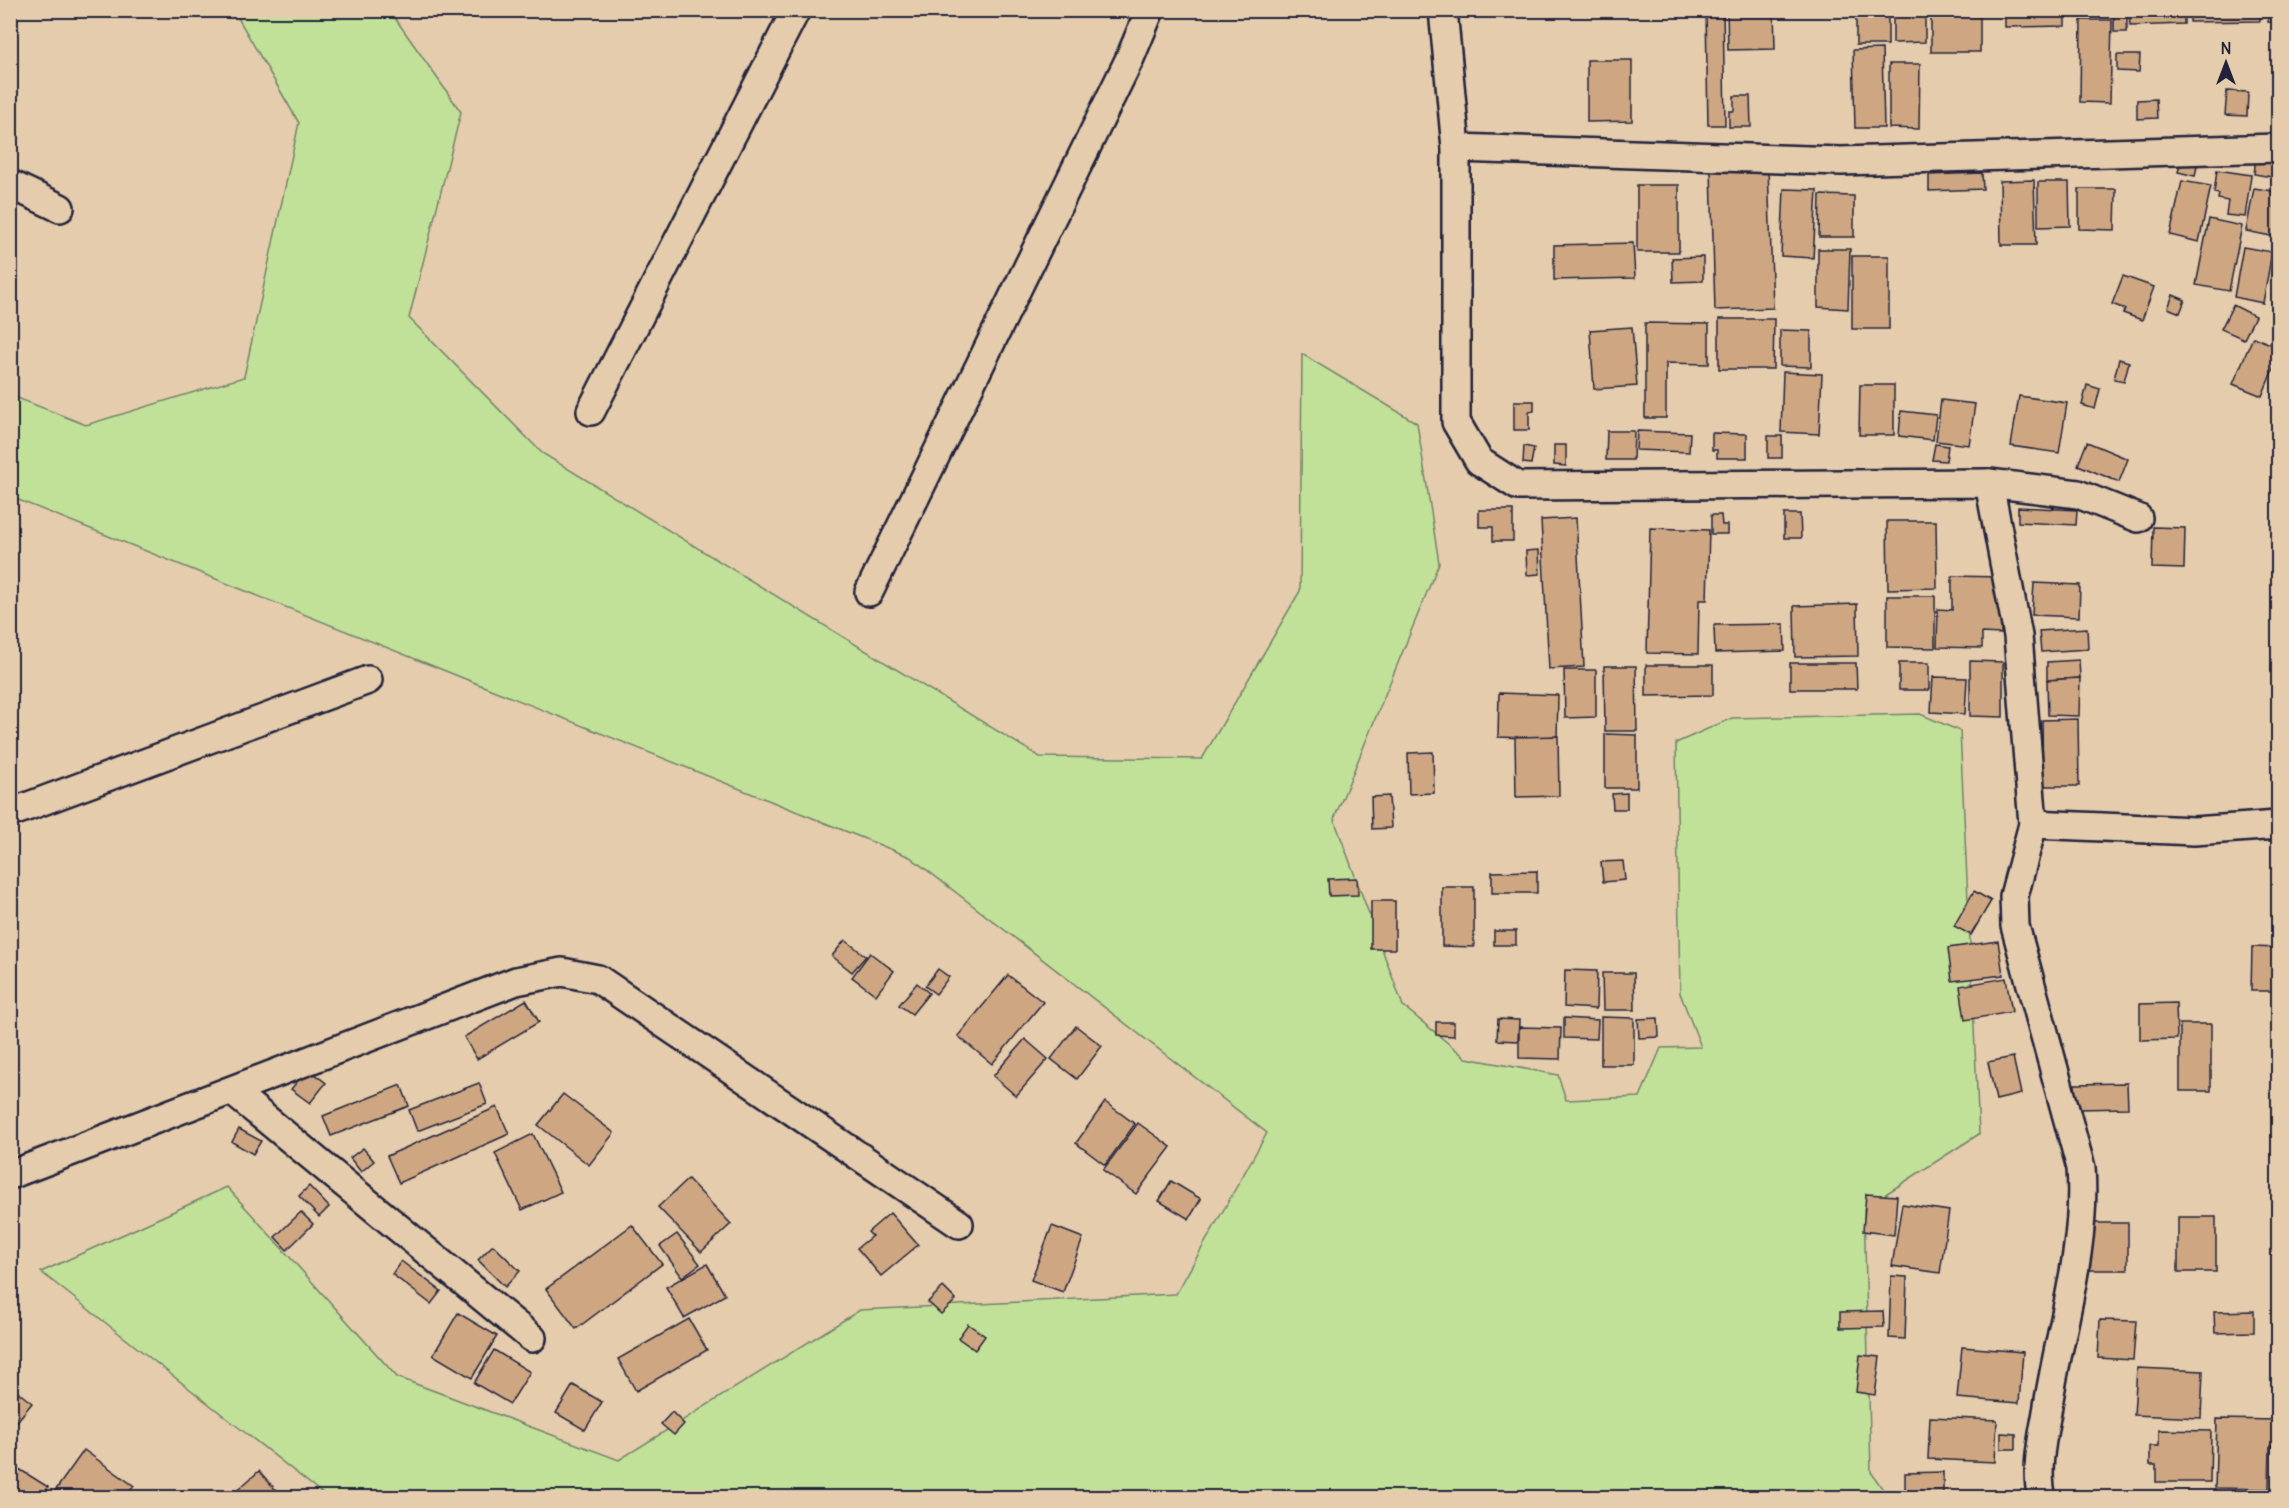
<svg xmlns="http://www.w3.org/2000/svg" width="2289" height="1508" font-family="Delius,sans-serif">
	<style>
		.green { fill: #c2e198; stroke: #72826a; stroke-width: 1.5 }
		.building { fill: #cea782; stroke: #22223b; stroke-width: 1.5 }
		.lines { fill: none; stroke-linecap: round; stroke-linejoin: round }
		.minor-casing { stroke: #22223b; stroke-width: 32 }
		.minor { stroke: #e4ccac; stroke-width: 27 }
	</style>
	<rect width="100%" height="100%" fill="#e4ccac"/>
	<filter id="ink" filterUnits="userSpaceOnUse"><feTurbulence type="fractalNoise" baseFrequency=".0167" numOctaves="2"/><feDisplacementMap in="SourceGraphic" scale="12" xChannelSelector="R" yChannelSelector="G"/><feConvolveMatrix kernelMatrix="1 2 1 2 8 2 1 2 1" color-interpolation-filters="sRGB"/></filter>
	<g filter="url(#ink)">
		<!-- green -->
		<polygon class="green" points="234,11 390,11 461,112 409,318 542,453 1040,757 1202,759 1300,591 1302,354 1417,423 1439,563 1334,819 1403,1006 1466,1058 1558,1075 1566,1100 1640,1097 1661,1048 1701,1047 1680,993 1676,743 1732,718 1920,714 1960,731 1979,1134 1864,1208 1871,1472 1888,1497 327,1497 41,1272 227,1187 397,1377 619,1460 860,1310 1176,1294 1267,1133 910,857 11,497 10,395 86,425 244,377 299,123"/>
		<!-- building -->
		<g class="building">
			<polygon points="1706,10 1723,10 1725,125 1708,125"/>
			<polygon points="1727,10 1774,10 1775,49 1728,50"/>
			<rect x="1856" y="10" width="32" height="35"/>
			<polygon points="1893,10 1925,10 1925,42 1893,43"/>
			<rect x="1931" y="10" width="49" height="42"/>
			<polygon points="2005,10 2065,10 2065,26 2005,27"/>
			<rect x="2114" y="10" width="13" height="22"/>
			<polygon points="2129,10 2184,10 2184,24 2130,26"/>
			<polygon points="2190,10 2260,10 2260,21 2190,22"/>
			<polygon points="2268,10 2278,10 2278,23 2268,22"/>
			<polygon points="2081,20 2112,20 2110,103 2080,102"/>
			<polygon points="1882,49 1884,128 1855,128 1853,50"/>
			<polygon points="2117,55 2140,55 2139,72 2117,71"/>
			<polygon points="1587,60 1632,60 1632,121 1587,122"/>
			<polygon points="1889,64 1920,64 1919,129 1889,128"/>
			<polygon points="2227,91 2248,92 2247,116 2225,115"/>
			<polygon points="1734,96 1750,96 1751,127 1729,127 1729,111 1734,111"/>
			<polygon points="2156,99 2157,118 2137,119 2137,100"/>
			<polygon points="2182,157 2198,161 2195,176 2178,172"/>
			<polygon points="2256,158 2278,161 2278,178 2254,174"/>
			<polygon points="1768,168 1773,308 1715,310 1711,170"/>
			<polygon points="2217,170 2251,175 2245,217 2226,215 2228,201 2218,199 2219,194 2214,193"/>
			<polygon points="1982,173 1983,189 1929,191 1929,175"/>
			<polygon points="2034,180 2036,245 2001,245 2000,181"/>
			<polygon points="2182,181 2211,186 2199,242 2170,235"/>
			<polygon points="2038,182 2069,182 2070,226 2038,227"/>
			<rect x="1637" y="185" width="42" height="67"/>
			<polygon points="2254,188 2278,192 2278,224 2276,237 2246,231"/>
			<polygon points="1784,189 1817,190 1813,258 1781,256"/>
			<polygon points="2079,189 2116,189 2115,230 2079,229"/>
			<polygon points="1820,195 1854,196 1854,237 1819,237"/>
			<polygon points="2209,219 2242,226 2229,291 2196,285"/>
			<polygon points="1633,243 1635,278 1554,280 1554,245"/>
			<polygon points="2243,247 2272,252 2263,303 2234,297"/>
			<polygon points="1818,249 1850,249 1848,309 1818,307"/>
			<rect x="1852" y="256" width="37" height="73"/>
			<polygon points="1703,257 1703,281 1673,282 1672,258"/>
			<polygon points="2123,276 2154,287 2142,320 2123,313 2125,309 2112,304"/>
			<polygon points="2173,295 2185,300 2180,313 2168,308"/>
			<polygon points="2233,305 2255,316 2244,339 2221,329"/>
			<polygon points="1719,319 1774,319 1773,369 1719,369"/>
			<polygon points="1645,323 1709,324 1709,364 1666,363 1666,418 1645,418"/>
			<polygon points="1632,327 1637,386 1594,389 1590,330"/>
			<polygon points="1780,330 1811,331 1811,367 1780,366"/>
			<polygon points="2253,337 2278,347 2278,357 2262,396 2233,384"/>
			<polygon points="2119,359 2129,362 2124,381 2114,379"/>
			<polygon points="1783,372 1822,374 1819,434 1781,432"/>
			<polygon points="1860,385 1894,385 1894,435 1859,435"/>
			<polygon points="2087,385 2100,389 2095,409 2082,405"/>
			<polygon points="2019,396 2067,403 2059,453 2011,446"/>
			<polygon points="1941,400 1975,404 1969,445 1936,441"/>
			<polygon points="1514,401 1534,401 1534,411 1529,412 1529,430 1514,430"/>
			<polygon points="1901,411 1936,415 1933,440 1899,436"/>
			<polygon points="1607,431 1634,431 1633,460 1606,460"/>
			<polygon points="1637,431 1690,433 1689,452 1636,450"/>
			<polygon points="1712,433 1747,434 1747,458 1717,458 1717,450 1712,450"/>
			<rect x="1768" y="436" width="14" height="22"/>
			<polygon points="2087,442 2128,459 2119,482 2078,465"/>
			<polygon points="1935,444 1948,446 1946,461 1932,460"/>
			<polygon points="1554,445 1566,445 1566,466 1554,465"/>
			<polygon points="1524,446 1534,448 1531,464 1523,463"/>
			<polygon points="2018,507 2077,510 2076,525 2018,522"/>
			<polygon points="1479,510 1513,510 1513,541 1493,541 1493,527 1479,527"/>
			<polygon points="1784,514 1800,514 1801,538 1784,538"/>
			<polygon points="1711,515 1721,515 1722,525 1727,525 1727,534 1711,534"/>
			<polygon points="1576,518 1584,667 1549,669 1541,520"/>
			<polygon points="1887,521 1936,521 1937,588 1888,589"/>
			<polygon points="2153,527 2185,528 2184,569 2152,568"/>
			<polygon points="1650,528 1709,530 1707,600 1699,600 1698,654 1647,653"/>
			<polygon points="1539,550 1540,574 1527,575 1526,551"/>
			<polygon points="1952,576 2002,577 2001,634 1982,633 1982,648 1937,647 1938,609 1952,610"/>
			<polygon points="2034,583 2080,585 2079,617 2032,615"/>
			<polygon points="1887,596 1935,596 1935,648 1887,647"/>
			<polygon points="1857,604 1858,656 1795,657 1794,606"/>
			<polygon points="1784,624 1785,651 1715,653 1714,625"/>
			<polygon points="2087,628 2088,649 2041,652 2039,631"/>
			<polygon points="2079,660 2080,678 2047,680 2047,662"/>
			<polygon points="1970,661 2003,662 2003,717 1970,716"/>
			<polygon points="1790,663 1856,663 1857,689 1790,689"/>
			<rect x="1899" y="663" width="30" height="27"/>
			<polygon points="1646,665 1713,665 1713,695 1646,696"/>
			<polygon points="1604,666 1636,666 1637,731 1605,731"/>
			<polygon points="1564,670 1596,670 1596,717 1565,718"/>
			<polygon points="1933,677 1967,678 1965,714 1931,712"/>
			<polygon points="2080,678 2079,716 2048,715 2047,680"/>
			<polygon points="1499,693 1558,695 1557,739 1498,737"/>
			<polygon points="2078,719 2079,786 2043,786 2042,720"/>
			<polygon points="1605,734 1637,735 1637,788 1605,788"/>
			<polygon points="1558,736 1559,796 1516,797 1515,737"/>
			<polygon points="1433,752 1434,793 1409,794 1408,753"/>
			<polygon points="1627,793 1627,809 1613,809 1612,794"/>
			<polygon points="1389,796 1391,828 1372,829 1371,797"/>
			<polygon points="1623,861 1625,880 1603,882 1601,862"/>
			<polygon points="1537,871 1537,893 1492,893 1492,872"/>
			<polygon points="1357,878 1358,895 1329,896 1328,879"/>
			<polygon points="1442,887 1474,887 1474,947 1442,946"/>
			<polygon points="1974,891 1991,901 1971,935 1954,926"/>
			<rect x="1371" y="901" width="24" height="48"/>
			<rect x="1494" y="931" width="22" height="14"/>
			<polygon points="845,940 866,956 852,972 832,956"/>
			<polygon points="1998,941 2003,975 1952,981 1948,948"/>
			<polygon points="2252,947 2278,948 2278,991 2251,991"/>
			<polygon points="870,953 894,971 876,995 852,977"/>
			<polygon points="938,969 949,977 936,994 925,986"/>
			<polygon points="1565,970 1597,971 1596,1009 1564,1007"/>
			<polygon points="1602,973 1634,973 1635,1010 1603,1010"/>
			<polygon points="1008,975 1043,1002 992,1064 958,1036"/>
			<polygon points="2006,978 2012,1012 1965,1020 1960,986"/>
			<polygon points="917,983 929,993 912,1014 899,1005"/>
			<polygon points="526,1000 539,1022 477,1059 464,1037"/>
			<polygon points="2176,1003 2177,1039 2140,1040 2140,1004"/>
			<polygon points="1601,1017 1634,1018 1634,1065 1601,1065"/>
			<polygon points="1564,1018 1598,1020 1597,1039 1564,1038"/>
			<polygon points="1658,1018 1659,1037 1639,1038 1638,1019"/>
			<polygon points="1498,1019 1519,1020 1518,1041 1497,1040"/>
			<polygon points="1436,1022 1454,1022 1454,1036 1436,1035"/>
			<rect x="2180" y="1024" width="31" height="67"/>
			<polygon points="1076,1026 1102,1046 1077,1079 1051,1059"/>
			<polygon points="1519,1027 1561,1028 1560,1059 1519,1058"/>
			<polygon points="1025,1039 1048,1059 1016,1096 993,1076"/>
			<polygon points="2013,1057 2021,1094 1996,1100 1988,1062"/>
			<polygon points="308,1069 326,1083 310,1103 291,1089"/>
			<polygon points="479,1083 487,1104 417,1131 409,1110"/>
			<polygon points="2127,1083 2128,1108 2076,1109 2075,1084"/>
			<polygon points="401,1085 409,1106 331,1136 323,1116"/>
			<polygon points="563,1094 614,1133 589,1165 538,1125"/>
			<polygon points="1105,1102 1135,1124 1105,1165 1076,1143"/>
			<polygon points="497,1107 509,1134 399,1183 387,1156"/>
			<polygon points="1138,1123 1171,1147 1136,1194 1103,1170"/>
			<polygon points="239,1129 261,1141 253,1154 232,1142"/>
			<polygon points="533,1134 561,1192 522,1210 495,1153"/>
			<polygon points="363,1148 374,1161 361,1172 350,1158"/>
			<polygon points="688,1179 731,1224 701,1252 658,1207"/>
			<polygon points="1171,1181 1201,1199 1189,1219 1159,1201"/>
			<polygon points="309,1186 329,1207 319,1217 299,1196"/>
			<polygon points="1866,1194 1897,1196 1894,1235 1863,1231"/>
			<polygon points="1902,1204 1949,1211 1940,1273 1892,1266"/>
			<polygon points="301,1212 313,1224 287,1250 275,1237"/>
			<polygon points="890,1213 918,1245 881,1276 857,1248 872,1236 868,1232"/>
			<rect x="2178" y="1217" width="38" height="55"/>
			<polygon points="2089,1223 2128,1223 2128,1270 2090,1270"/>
			<polygon points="632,1225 662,1264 576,1329 546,1289"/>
			<polygon points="1052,1226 1083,1238 1063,1292 1031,1280"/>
			<polygon points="677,1234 700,1264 682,1277 660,1246"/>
			<polygon points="493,1245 520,1271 505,1287 478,1260"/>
			<polygon points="401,1261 441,1291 431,1304 392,1274"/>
			<polygon points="707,1264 725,1295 684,1318 666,1287"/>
			<polygon points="1891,1276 1907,1277 1905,1339 1889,1338"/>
			<polygon points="943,1287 956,1300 941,1314 928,1302"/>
			<polygon points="1883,1311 1884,1327 1840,1328 1840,1312"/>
			<polygon points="2254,1311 2254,1332 2215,1333 2214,1312"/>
			<polygon points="458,1313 497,1336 472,1378 433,1355"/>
			<polygon points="689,1319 707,1350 636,1391 618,1359"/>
			<polygon points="2100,1320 2136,1321 2133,1360 2098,1358"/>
			<polygon points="968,1324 985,1336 975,1350 958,1338"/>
			<polygon points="1962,1347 2023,1352 2019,1403 1957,1398"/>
			<polygon points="494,1350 530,1372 510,1404 474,1383"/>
			<polygon points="1860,1355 1880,1357 1875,1395 1856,1392"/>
			<polygon points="2137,1368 2203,1371 2201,1418 2134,1415"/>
			<polygon points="573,1385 602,1402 585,1430 556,1413"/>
			<polygon points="14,1389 32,1403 10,1430 10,1393"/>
			<polygon points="672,1412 684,1424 674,1435 661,1424"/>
			<polygon points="1930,1417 1997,1420 1995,1462 1928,1459"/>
			<polygon points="2217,1419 2278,1420 2278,1446 2270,1446 2269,1489 2215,1488"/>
			<polygon points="2159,1430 2211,1431 2210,1482 2156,1482 2156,1465 2150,1465 2150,1446 2159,1446"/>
			<polygon points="2001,1433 2016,1434 2016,1449 2001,1449"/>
			<polygon points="84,1450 134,1486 125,1498 50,1498"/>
			<polygon points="19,1469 48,1487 42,1498 10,1498 10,1483"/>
			<polygon points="259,1471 283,1498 236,1498 233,1494"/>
			<polygon points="1943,1472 1943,1498 1905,1498 1905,1473"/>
		</g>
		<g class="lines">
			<defs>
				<g id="minor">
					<polyline points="1443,10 1456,148 1456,422 1479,461 1518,486 1989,483 2078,494 2138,518"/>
					<polyline points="1456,148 1841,161 2278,148"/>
					<polyline points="10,184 60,208"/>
					<polyline points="591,411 796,10"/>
					<path d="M1989 483 2018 636 2033 824 2014 896 2015 926 2081 1168C2087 1250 2059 1331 2047 1412 2042 1439 2035 1471 2042 1498"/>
					<polyline points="869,592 1130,58 1150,10"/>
					<polyline points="10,813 368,680"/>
					<polyline points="2033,824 2194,831 2278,825"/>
					<polyline points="232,1091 532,1338"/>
					<polyline points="10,1175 516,981 562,972 598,979 959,1224"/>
				</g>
			</defs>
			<!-- minor casing -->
			<use href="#minor" class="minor-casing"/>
			<!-- minor -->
			<use href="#minor" class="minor"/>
		</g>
	</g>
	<!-- margin -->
	<rect width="2289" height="1508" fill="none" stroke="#e4ccac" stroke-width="36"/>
	<rect x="18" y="18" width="2253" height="1472" fill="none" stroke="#22223b" stroke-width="2" filter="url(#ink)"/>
	<!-- north arrow -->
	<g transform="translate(2226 63)" stroke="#e4ccac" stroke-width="4.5" paint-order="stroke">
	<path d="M0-4.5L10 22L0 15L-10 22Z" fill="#22223b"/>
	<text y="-9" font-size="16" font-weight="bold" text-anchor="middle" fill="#22223b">N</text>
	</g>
</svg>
